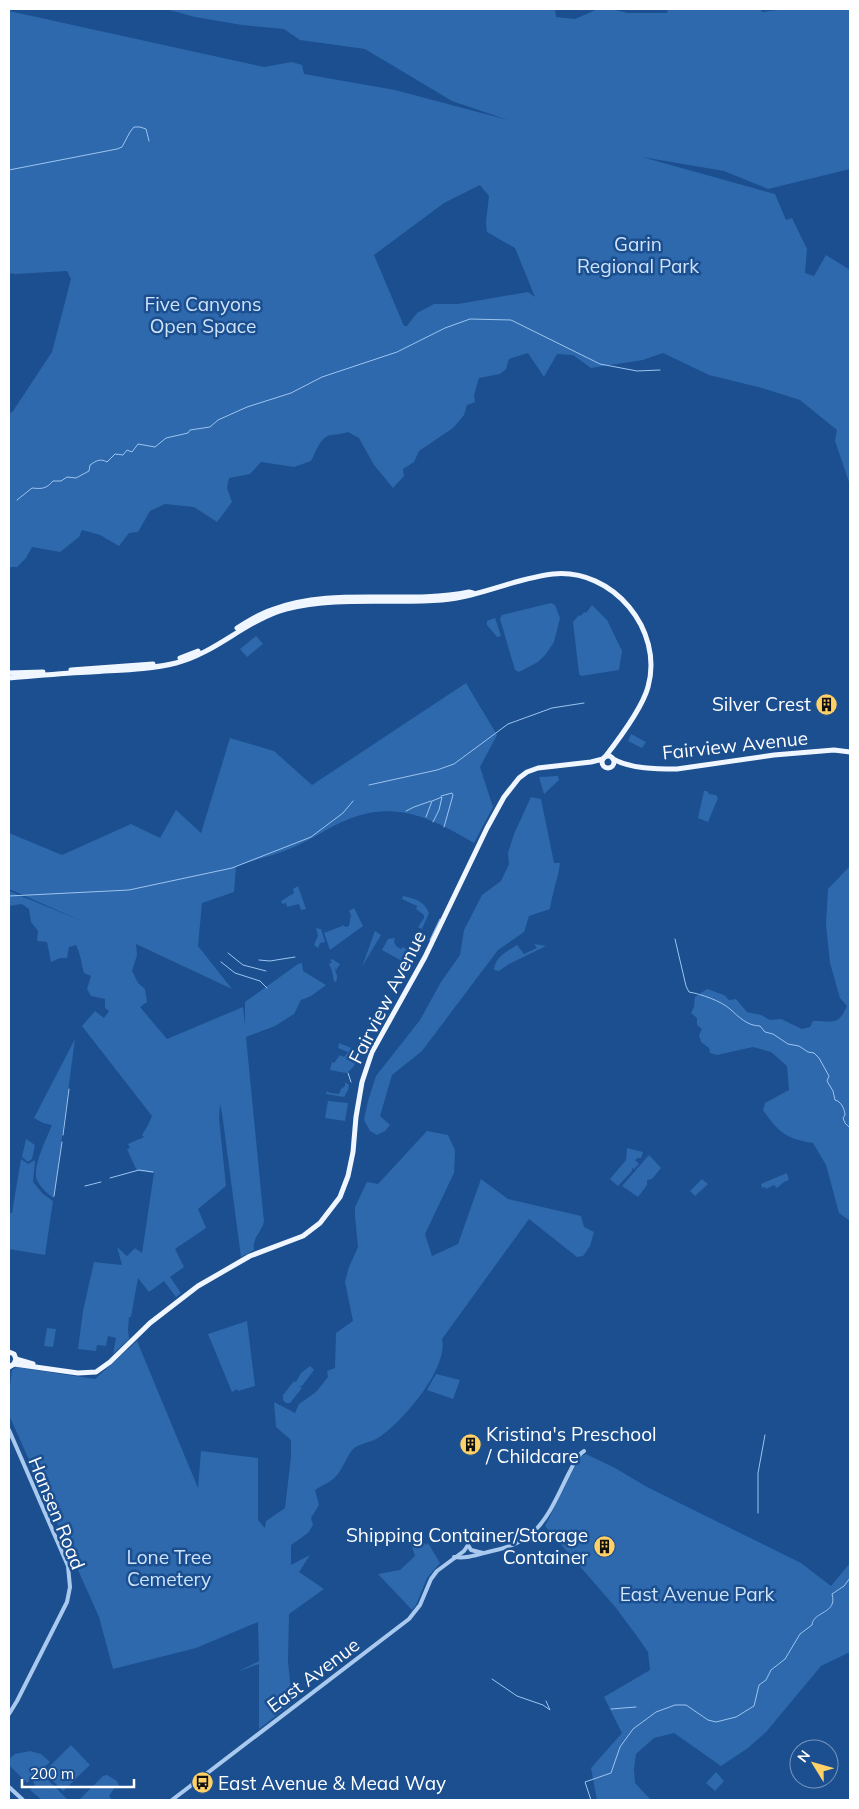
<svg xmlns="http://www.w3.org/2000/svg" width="859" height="1809" font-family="Mulish,sans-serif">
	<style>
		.green { fill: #2e69ad; fill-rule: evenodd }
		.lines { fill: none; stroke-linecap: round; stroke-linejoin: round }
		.stream { stroke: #9cc4f0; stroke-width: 1 }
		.minor { stroke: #a9c9ee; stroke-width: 4 }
		.major { stroke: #f0f6ff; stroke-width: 5 }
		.labels { text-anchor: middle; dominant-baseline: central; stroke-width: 5; stroke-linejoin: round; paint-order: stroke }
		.park-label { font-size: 19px; fill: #cfe3fa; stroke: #1b4f8f }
		.poi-label { font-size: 19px; fill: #fff; stroke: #1b4f8f; text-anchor: end }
		.street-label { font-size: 19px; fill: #fff; stroke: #1b4f8f }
	</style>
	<rect width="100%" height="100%" fill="#1b4f8f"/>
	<!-- green -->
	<g class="green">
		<path d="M166 9H555L556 17 575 19 598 9H610L628 13H667L668 9H761L762 12 785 9H850V169L768 189 724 171 642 157 775 194 786 220 792 218 807 249 805 273 814 276 826 255 850 270V485L835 441 837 430 800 400 762 388 709 375 663 353 643 360 591 368 573 355 557 354 544 377 528 353 509 359 506 369 500 374 479 378 474 395 475 402 467 405 464 415 453 428 419 451 414 462 403 469 404 476 393 488 374 465 359 438 348 432C342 434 338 434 331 435 320 437 316 452 311 461L294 467 261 462 250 474 229 478 227 488 232 502 217 522 194 507 165 504 150 511 138 532 129 533 119 546 100 535 82 530 79 537 60 552 32 547 26 558 17 567H9V414L13 411 52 352 71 279 67 271 15 274 9 273V11L264 67 292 62 302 65 304 74 395 90 508 120 452 101 365 49 300 40 284 29 242 25 195 17ZM480 185 489 196 486 222 487 232 515 248 535 297 528 292 458 304H434L417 313 407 326H404L374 255 444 203Z"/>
		<polygon points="551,603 555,605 560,618 554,642 546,654 538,662 519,672 515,670 500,619 502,615"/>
		<polygon points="592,605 607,620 622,651 619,670 581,676 579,674 573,622 579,615 581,616 584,612 586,613"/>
		<polygon points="495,618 501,636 497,637 487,625 487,621"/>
		<polygon points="256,636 263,644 247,657 240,649"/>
		<path d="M466 683 497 735 480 767 493 807 474 843C433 819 397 800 349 819 330 826 313 839 294 847 276 855 255 860 236 866L234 892 202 903 198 946 232 989 136 944 137 955 132 971 138 983 145 989 147 1002 140 1007 167 1039 243 1007 245 1025V1002L298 964 302 963 303 971 326 985 311 996 301 1000 294 1014 275 1026 246 1037 264 1222C261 1233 252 1238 254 1250L241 1257 222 1113 220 1104 219 1118 226 1186 198 1209 206 1228 175 1249 184 1267 170 1277 181 1293 176 1297 164 1281 149 1292 138 1278 131 1317H129L128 1329 129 1339 113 1354 116 1338 108 1336 106 1346 97 1345 96 1351 78 1349 83 1311 94 1262 122 1265 117 1247 127 1256 135 1248 142 1253 154 1173 137 1171 127 1149 130 1148 128 1144 144 1137 142 1135 148 1125 152 1116 82 1026 95 1011 104 1018 109 1011 105 1008V999L91 996 87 989 91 976 84 973C81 963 81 955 76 945L69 947 67 958H60L51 962 47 942 37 941 38 931 31 922 29 909 22 904 9 906V891L82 921 9 889V833L62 855 131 824 160 838 176 810 201 833 230 738 274 751 312 785Z"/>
		<polygon points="631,734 646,742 642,748 628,741"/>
		<polygon points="558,776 559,780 544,794 539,777"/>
		<polygon points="704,791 707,791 709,794 716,795 718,798 708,822 698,818"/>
		<path d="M531 797 541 799 554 863H560C558 879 552 893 550 909L529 916 524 932 498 950 422 1051 392 1075 380 1116 390 1125 385 1131 377 1135 370 1131 364 1120 368 1101 376 1076 420 1020 441 982 460 955 464 930 482 895 501 881 509 864 508 853 514 834Z"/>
		<path d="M850 866V1221L839 1213 826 1165 813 1143C786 1139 778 1132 763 1110L765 1103 789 1090 787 1066 771 1052 753 1047 717 1055 710 1053 709 1048 701 1042 699 1035 702 1029 697 1025V1018L691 1013 694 1007 695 997 707 989 724 995 729 1000 736 999 747 1012 761 1015 770 1020 781 1019 802 1029 810 1027 813 1021C834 1021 838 1026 847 1006L840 998 830 963 826 925 828 889Z"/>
		<polygon points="298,886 306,909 301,910 299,904 287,907 286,903 282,904 281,901 294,893 293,889"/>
		<path d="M403 896C416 899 424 901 429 913L422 929 418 927 424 918V915L416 909 417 906 402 899Z"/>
		<polygon points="354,908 363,926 330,950 324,933 342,926 342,925 346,927 349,926 351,915 349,911"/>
		<polygon points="316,928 321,929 325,942 320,943 318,948 314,945 318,936"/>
		<polygon points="375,931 381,935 363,965 363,964"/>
		<polygon points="395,938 394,942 396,946 401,949 403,947 410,952 402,961 382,950 388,939"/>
		<path d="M534 944 546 946 509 964 499 971 494 970C495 957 507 951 517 945L524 954 537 948Z"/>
		<path d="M332 959 340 964 336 970 335 967C335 974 339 974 336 982L334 981 332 971 329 964 332 962 330 960Z"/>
		<path d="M75 1039 54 1197 53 1198C47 1193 40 1187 37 1180 32 1166 47 1138 52 1125L43 1123 34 1118Z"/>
		<path d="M339 1043 359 1051C358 1060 354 1069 346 1073L330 1070 332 1062 334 1063 340 1055 344 1057 348 1052 338 1048Z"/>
		<polygon points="345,1082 349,1085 348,1090 344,1097 326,1094 327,1091 330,1093 339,1094 341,1089 345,1086"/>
		<polygon points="328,1101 348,1103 345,1121 325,1118"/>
		<path d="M427 1131 448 1135 455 1150 454 1173 425 1234 432 1256 458 1244 481 1179 508 1199 581 1216 584 1227 594 1232 590 1246 583 1256 577 1257 529 1219 442 1339C449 1367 404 1420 381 1436 374 1442 360 1443 353 1449 347 1456 343 1468 337 1475 332 1482 322 1485 315 1490L319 1505 311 1518 313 1525 308 1533 291 1545V1565L310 1555 299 1572 324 1589 289 1614 288 1661 292 1703 259 1729V1664L237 1672 259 1661 258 1622 196 1648 113 1669 99 1617 9 1415V1393L12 1370 16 1367 95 1379 137 1341 198 1488 201 1451 258 1458V1520L265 1528 266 1521 285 1508 291 1457V1440L276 1427 274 1402 295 1413 299 1404 316 1392 328 1377 327 1371 335 1368 336 1333 353 1321 345 1282 349 1267 358 1247 355 1216V1207L367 1182 378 1184Z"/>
		<polygon points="26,1139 35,1145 32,1159 28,1162 22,1157"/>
		<polygon points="627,1148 643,1152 641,1158 638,1158 635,1160 639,1164 634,1169 632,1168 632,1171 618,1186 610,1179 626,1160"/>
		<polygon points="649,1155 661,1168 652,1179 647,1180 647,1185 638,1197 622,1186"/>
		<polygon points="21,1159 28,1164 35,1160 33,1182 43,1194 53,1201 45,1255 9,1249 9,1213 12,1213"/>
		<polygon points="787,1173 789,1180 784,1182 777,1188 774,1185 766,1189 765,1187 762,1188 761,1184"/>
		<polygon points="702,1179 708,1184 695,1196 690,1191"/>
		<polygon points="247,1321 255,1386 238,1391 237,1389 232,1392 208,1334"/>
		<polygon points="47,1328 56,1329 53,1347 44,1346"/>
		<polygon points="310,1366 314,1370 302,1386 299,1386 302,1388 290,1403 286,1403 283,1400 283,1395 294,1381 296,1382 301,1373"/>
		<polygon points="436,1374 460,1380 453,1399 427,1390"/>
		<polygon points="586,1454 615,1468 647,1487 801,1563 831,1586 850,1563 850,1652 821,1666 766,1732 748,1748 721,1766 674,1733 654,1738 636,1754 634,1769 635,1783 651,1800 597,1800 591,1768 622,1733 604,1697 650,1670 648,1652 639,1639 616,1608 545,1526 580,1457"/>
		<polygon points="424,1543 426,1545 428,1543 440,1563 427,1578 416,1605 412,1610 378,1574 400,1570 415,1556 412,1547"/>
		<polygon points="71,1745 90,1765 63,1791 44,1772"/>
		<polygon points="30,1751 41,1754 50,1762 27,1783 9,1765 9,1759 15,1754"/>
		<polygon points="716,1772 724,1781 715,1791 706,1783"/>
		<polygon points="42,1774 68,1800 42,1800 30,1790 35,1785 33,1782"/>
		<polygon points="107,1775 117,1781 119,1786 115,1787 109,1796 112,1800 79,1800 103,1776"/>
	</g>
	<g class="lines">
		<!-- stream -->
		<g class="stream">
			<polyline points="9,170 117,149 122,147 130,132 134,127 140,127 146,129 149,141"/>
			<path d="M17 500 32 488C42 489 46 489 53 481H61L67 477 76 478 89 471 90 465C96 461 100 458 107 462L115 454 123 455 127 450 132 452 138 444 155 447 166 438 188 433 190 430 210 427 218 420 247 407 291 393 322 377 397 352 445 328 470 319 511 320 600 364 637 371 660 370"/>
			<polyline points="369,785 437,770 454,764 508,724 552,708 584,703"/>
			<polyline points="441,796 452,793 453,795 444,827"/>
			<polyline points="406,811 414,807 431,801"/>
			<polyline points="426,817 432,801 442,797 439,810 433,822"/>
			<polyline points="9,896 129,890 232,868 311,837 343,813 353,801"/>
			<path d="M675 939 686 986 689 992C701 994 721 1001 730 1009 738 1016 747 1026 760 1026L765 1032 773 1034 788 1044 799 1046 808 1052 814 1053 819 1058 829 1076 827 1081 833 1091 835 1100C841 1101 845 1110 845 1115L843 1118 845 1123 850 1128"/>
			<polyline points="430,940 440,919"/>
			<polyline points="228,953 243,965 266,971"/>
			<polyline points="259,960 270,961 295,957"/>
			<polyline points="221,962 235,973 260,981 267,988"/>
			<polyline points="348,1073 351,1082"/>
			<polyline points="63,1135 69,1089"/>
			<polyline points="110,1178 139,1170 153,1172"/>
			<polyline points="85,1186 101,1182"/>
			<polyline points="54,1196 62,1142"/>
			<polyline points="758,1513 758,1473 765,1435"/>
			<polyline points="492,1679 517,1696 543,1705 550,1710 546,1701"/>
			<polyline points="611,1709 636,1707"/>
			<path d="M591 1800 585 1782 611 1773 620 1747 633 1729 656 1712 675 1705H686L708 1720 716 1722 736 1717 754 1706 759 1685 766 1680 771 1670 785 1659 800 1634 812 1625C813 1611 838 1614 832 1594L844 1586 850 1578"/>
		</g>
		<!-- minor -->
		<g class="minor">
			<polyline points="9,1430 68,1566 70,1587 67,1602 17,1701 9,1714"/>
			<path d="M454 1557C468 1559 479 1554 492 1551 540 1542 549 1513 569 1473 573 1466 576 1456 584 1451"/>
			<polyline points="9,1787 23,1800"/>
			<polyline points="172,1800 409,1619 420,1605 431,1579 437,1571 464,1551 468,1545 471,1550 483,1553"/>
		</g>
		<!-- major -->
		<g class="major">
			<path d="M237 628C248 621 259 614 271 610 333 586 404 605 469 592L473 593"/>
			<polyline points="180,658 198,651"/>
			<polyline points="71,670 153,664"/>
			<polyline points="9,673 43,672"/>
			<path d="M9 678C36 676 63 673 91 672 119 670 148 670 176 663 216 653 246 620 286 609 337 596 390 604 442 600 479 597 516 578 553 574 613 568 664 630 648 687 642 709 619 739 605 757"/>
			<circle cx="608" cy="762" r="6"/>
			<path d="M613 759C631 769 657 769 677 769L774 755 834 750 850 752"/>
			<polyline points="9,1352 14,1354 16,1359 14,1364 9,1367"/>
			<polyline points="16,1359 33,1364"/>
			<polyline points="14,1364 78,1373 96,1372 110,1362 150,1323 198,1286 250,1256 303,1236 320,1223 340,1197 348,1176 353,1152 356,1117 362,1082 372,1052 425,957 487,828 504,797 519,778 527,772 538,768 591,762 603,759"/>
		</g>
	</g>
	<!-- icons -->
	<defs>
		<symbol id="building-disc" viewBox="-11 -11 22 22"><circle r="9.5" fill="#ffd166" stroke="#1b4f8f"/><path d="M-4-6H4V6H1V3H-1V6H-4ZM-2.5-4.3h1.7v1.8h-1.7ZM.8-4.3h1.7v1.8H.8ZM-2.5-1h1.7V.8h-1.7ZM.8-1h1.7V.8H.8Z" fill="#111"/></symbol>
		<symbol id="bus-disc" viewBox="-11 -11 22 22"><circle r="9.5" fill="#ffd166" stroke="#1b4f8f"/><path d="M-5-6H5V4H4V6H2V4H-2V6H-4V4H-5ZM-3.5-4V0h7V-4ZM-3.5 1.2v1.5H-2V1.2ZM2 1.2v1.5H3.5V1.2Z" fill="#111"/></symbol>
	</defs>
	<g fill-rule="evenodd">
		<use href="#building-disc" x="814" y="692" width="25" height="25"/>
		<use href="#building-disc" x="458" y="1432" width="25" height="25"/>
		<use href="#building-disc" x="592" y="1534" width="25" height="25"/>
		<use href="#bus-disc" x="190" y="1770" width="25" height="25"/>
	</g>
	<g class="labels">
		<!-- park labels -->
		<g class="park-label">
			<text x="638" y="244">Garin<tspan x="638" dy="22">Regional Park</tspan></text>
			<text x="203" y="304">Five Canyons<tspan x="203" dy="22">Open Space</tspan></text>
			<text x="169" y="1557">Lone Tree<tspan x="169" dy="22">Cemetery</tspan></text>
			<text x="697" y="1594">East Avenue Park</text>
		</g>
		<!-- poi labels -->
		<g class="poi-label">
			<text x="811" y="704">Silver Crest</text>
			<text x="486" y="1434" text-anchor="start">Kristina's Preschool<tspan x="486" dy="22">/ Childcare</tspan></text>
			<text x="588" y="1535">Shipping Container/Storage<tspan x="588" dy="22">Container</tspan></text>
			<text x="218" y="1783" text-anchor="start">East Avenue &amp; Mead Way</text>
		</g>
		<!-- street labels -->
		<g class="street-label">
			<text transform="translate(735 745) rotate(-6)">Fairview Avenue</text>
			<text transform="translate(387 997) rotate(-63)">Fairview Avenue</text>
			<text transform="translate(57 1513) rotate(68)">Hansen Road</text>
			<text transform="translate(313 1675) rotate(-37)">East Avenue</text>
		</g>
	</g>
	<!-- border -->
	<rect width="859" height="1809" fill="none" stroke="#ffffff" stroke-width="20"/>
	<!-- north arrow -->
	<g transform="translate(814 1764) rotate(307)"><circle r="24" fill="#1b4f8f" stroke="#7695bc"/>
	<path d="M0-4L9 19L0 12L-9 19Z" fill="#ffd166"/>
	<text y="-8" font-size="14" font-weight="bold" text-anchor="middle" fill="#ffffff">N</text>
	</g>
	<!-- scale -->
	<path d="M22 1779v8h112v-8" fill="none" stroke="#ffffff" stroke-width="2.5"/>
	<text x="30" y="1779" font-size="15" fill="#ffffff" stroke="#1b4f8f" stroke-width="4" paint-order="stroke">200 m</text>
</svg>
